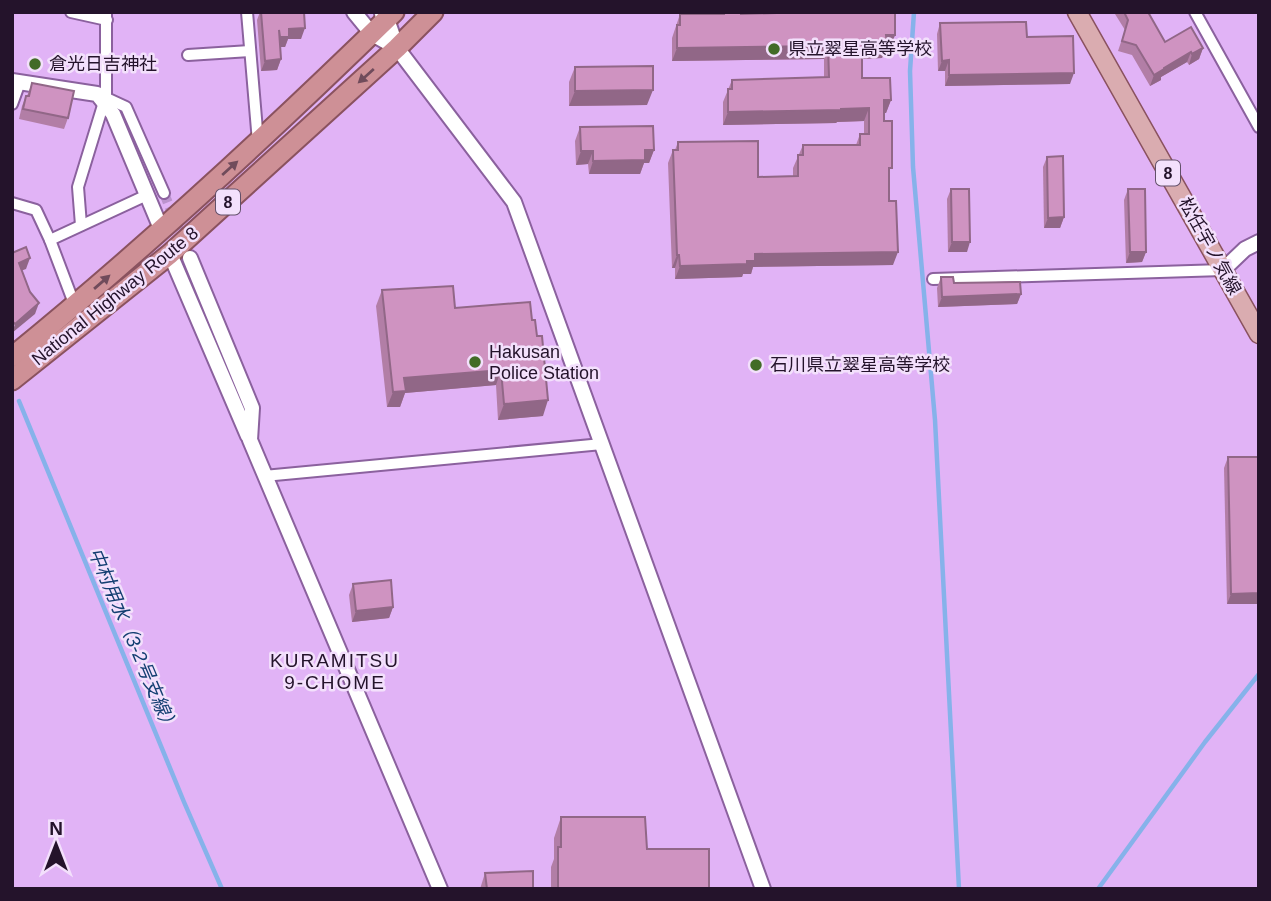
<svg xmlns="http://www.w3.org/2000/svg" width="1271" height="901" font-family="Helvetica,'Noto Sans JP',sans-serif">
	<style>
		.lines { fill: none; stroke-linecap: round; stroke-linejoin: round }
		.stream { stroke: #86b2ea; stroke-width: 4.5 }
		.minor-tunnel { stroke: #bb93cd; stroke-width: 10; stroke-dasharray: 10 5; stroke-linecap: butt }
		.minor-casing { stroke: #8b619e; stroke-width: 14 }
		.tertiary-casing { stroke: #8b619e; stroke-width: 18 }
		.primary-casing { stroke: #8a525f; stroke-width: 21 }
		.trunk-casing { stroke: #8a525f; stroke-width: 23 }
		.minor { stroke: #fff; stroke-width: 10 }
		.tertiary { stroke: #fff; stroke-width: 14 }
		.primary { stroke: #daacb0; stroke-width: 18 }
		.trunk { stroke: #ce9096; stroke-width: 19 }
		.wall { fill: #b27ea6 }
		.shaded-wall { fill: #916787 }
		.building { fill: #cf93c1; stroke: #916787; stroke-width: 2 }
		.oneway { fill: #704b5b }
		.poi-dot { fill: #426b27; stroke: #f3e0fc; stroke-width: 2.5 }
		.labels { text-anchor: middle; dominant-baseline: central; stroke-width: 5; stroke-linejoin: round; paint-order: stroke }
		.shield { fill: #f3e0fc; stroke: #62506a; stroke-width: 2 }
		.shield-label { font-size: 16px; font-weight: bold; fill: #24132b }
		.poi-label { font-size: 18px; fill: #24132b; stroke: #f3e0fc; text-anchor: start }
		.street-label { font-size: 18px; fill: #24132b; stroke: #f3e0fc }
		.water-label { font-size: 19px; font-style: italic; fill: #143f72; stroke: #f3e0fc }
		.neighbourhood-label { font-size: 19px; letter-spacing: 2px; fill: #24132b; stroke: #f3e0fc }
	</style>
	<rect width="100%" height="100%" fill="#e1b3f6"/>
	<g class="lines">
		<!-- stream -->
		<g class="stream">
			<polyline points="914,12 910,71 913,167 935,420 959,889"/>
			<polyline points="19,401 184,802 222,889"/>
			<polyline points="1098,889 1205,742 1259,674"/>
		</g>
		<!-- minor-tunnel -->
		<polyline class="minor-tunnel" points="164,193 190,258"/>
		<defs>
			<g id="minor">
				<polyline points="71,12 107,20"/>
				<polyline points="247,12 258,142"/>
				<polyline points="1195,12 1259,127"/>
				<polyline points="188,55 250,51"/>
				<polyline points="100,95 126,107 164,193"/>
				<polyline points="106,97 106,12"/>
				<polyline points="12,104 20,82"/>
				<polyline points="12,203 36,210 50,240 75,306"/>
				<polyline points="81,225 78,187 104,102"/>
				<polyline points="50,240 147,195"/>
				<polyline points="933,279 1223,270"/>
				<polyline points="264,476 602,444"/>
			</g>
			<g id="tertiary">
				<polyline points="354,12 372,34 397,48"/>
				<polyline points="382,14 387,19 397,48 514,202 763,889"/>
				<polyline points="12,81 97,94 113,114 162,231"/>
				<polyline points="170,254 248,436"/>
				<polyline points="190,258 252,408 250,440 440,889"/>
				<polyline points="1223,270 1245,249 1259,242"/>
			</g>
			<polyline id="primary" points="1077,12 1259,334"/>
			<g id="trunk">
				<path d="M12 357C145 249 271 132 394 12"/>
				<polyline points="12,380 170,254 397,48 433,12"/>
			</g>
		</defs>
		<!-- minor casing -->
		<use href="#minor" class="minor-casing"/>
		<!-- tertiary casing -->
		<use href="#tertiary" class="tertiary-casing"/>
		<!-- primary casing -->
		<use href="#primary" class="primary-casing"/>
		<!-- trunk casing -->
		<use href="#trunk" class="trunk-casing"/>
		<!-- minor -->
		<use href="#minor" class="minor"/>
		<!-- tertiary -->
		<use href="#tertiary" class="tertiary"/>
		<!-- primary -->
		<use href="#primary" class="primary"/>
		<!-- trunk -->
		<use href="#trunk" class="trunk"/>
	</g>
	<!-- wall -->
	<g class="wall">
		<polygon points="260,12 304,12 301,39 288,39 285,47 280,47 281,59 277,70 261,71 257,20"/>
		<polygon points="722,12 741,12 741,14 791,12 895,35 890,48 886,48 882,58 862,59 862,78 891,100 886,113 884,113 889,176 893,265 753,267 751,274 743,274 742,277 675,279 675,268 672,268 668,163 673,150 675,150 678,142 758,177 793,176 793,168 803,145 856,145 860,134 864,134 864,121 837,122 836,123 723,125 723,102 732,80 824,77 824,59 672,61 672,38 680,14 721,14"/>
		<polygon points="1116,12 1148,12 1165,42 1203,48 1199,59 1189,65 1187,62 1161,77 1161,80 1150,86 1132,55 1118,51 1125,30 1115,14"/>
		<polygon points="940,23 1027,37 1070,84 945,86 945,71 938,71 937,34"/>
		<polygon points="575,67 647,105 569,106 569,82"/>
		<polygon points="32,83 68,118 64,129 19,119 22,106 26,96 27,96"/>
		<polygon points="580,127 654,150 649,163 644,163 640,174 589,174 588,164 576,165 575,141"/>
		<polygon points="1047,157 1064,217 1060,228 1044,228 1043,167"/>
		<polygon points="951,189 967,252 948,252 947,199"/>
		<polygon points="1128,189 1146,252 1142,262 1126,263 1124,200"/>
		<polygon points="941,277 954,283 1021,294 1017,304 938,307 937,288"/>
		<polygon points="382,290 455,308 543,416 498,420 496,385 405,393 400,407 387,407 376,306"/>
		<polygon points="1228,457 1259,604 1227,604 1224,468"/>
		<polygon points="353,584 393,607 389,618 352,622 349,595"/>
		<polygon points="561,817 647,849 709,889 551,889 551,867 554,859 554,838"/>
		<polygon points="485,873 533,889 480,889"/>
	</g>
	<!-- shaded-wall -->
	<g class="shaded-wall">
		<polygon points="305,28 301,39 288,39 285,47 277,47 280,37 289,29"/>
		<polygon points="886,35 895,35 890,48 886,48 882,58 857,59 862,46"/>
		<polygon points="828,46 824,59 672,61 677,48"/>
		<polygon points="1203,48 1199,59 1189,65 1192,54"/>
		<polygon points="1191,52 1187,62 1161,77 1161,80 1150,86 1154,75 1164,68"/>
		<polygon points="281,59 277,70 261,71 265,61"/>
		<polygon points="949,60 945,71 938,71 942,61"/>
		<polygon points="1074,73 1070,84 945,86 949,75"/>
		<polygon points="653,90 647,105 569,106 575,91"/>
		<polygon points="884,100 891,100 886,113 879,113"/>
		<polygon points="869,108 864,121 837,122 836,123 723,125 728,112"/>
		<polygon points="645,150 654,150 649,163 644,163 640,174 589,174 593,161"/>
		<polygon points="581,151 593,151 588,164 576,165"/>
		<polygon points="1064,217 1060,228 1044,228 1048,218"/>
		<polygon points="952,242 970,242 967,252 948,252"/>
		<polygon points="898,252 893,265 753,267 751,274 743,274 742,277 675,279 680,266 747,261 755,254"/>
		<polygon points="1130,252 1146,252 1142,262 1126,263"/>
		<polygon points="677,255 679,255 675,268 672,268"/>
		<polygon points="30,258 26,269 15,273 19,263"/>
		<polygon points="1021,294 1017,304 938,307 942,297"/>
		<polygon points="39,303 35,314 12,333 15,324"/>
		<polygon points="501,370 496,385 405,393 400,407 387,407 393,392 404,378"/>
		<polygon points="548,400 543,416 498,420 504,404"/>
		<polygon points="1259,593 1259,604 1227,604 1231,594"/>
		<polygon points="393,607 389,618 352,622 356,611"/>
	</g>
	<!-- building -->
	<g class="building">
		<polygon points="261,12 304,12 305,28 289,29 289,37 280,37 279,30 281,59 265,61"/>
		<polygon points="724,12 741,12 741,14 776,13 776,12 895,12 895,35 886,35 887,45 862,46 862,78 890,78 891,100 884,100 884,121 892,121 892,168 889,168 889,201 896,201 898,252 755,254 755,261 747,261 747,264 680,266 679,255 677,255 673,150 678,150 678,142 758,141 758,177 798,176 798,155 803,155 803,145 860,145 860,134 869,134 869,108 841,109 841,110 728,112 728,89 732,89 732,80 829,77 828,46 677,48 677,25 680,25 680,14 724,14"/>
		<polygon points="1124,12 1148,12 1165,42 1191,27 1203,48 1192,54 1191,52 1164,68 1164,69 1154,75 1136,45 1122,41 1128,20"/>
		<polygon points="1026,22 1027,37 1073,36 1074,73 949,75 949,60 942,61 940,23"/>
		<polygon points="653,66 653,90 575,91 575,67"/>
		<polygon points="32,83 74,91 68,118 23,109 26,96 29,96"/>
		<polygon points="653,126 654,150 645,150 645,160 593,161 593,151 581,151 580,127"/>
		<polygon points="1063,156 1064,217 1048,218 1047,157"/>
		<polygon points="951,189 969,189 970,242 952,242"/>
		<polygon points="1128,189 1145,189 1146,252 1130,252"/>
		<polygon points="26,247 30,258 19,263 30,292 39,303 15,324 12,321 12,253"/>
		<polygon points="941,277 953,277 954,283 1020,282 1021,294 942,297"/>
		<polygon points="453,286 455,308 530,302 532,320 535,320 537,336 542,336 548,400 504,404 501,370 404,378 406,391 393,392 382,290"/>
		<polygon points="1228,457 1259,457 1259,593 1231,594"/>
		<polygon points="391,580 393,607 356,611 353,584"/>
		<polygon points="561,817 645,817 647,849 709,849 709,889 558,889 558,847 561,847"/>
		<polygon points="533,871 533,889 487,889 485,873"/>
	</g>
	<!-- one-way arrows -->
	<defs><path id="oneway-solid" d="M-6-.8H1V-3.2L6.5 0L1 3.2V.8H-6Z" transform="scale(1.75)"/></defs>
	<g class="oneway">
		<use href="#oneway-solid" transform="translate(366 76) rotate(138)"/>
		<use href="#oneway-solid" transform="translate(230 168) rotate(-42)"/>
		<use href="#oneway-solid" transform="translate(102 282) rotate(-41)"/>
	</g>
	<!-- markers -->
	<g class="poi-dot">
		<circle cx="774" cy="49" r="7"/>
		<circle cx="35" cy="64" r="7"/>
		<circle cx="475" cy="362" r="7"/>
		<circle cx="756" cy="365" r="7"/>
	</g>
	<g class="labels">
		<!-- shield labels -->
		<g class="shield">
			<rect x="1156" y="160.5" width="24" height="25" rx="5"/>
			<rect x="216" y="189.5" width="24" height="25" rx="5"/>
		</g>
		<g class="shield-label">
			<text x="1168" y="173">8</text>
			<text x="228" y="202">8</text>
		</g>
		<!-- poi labels -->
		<g class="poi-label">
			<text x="788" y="49">県立翠星高等学校</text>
			<text x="49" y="64">倉光日吉神社</text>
			<text x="489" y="352">Hakusan<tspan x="489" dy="21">Police Station</tspan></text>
			<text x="770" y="365">石川県立翠星高等学校</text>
		</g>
		<!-- street labels -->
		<g class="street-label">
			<text transform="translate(1210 246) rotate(61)">松任宇ノ気線</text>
			<text transform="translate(115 296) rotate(-39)">National Highway Route 8</text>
		</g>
		<!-- water labels -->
		<g class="water-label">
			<text transform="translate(133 640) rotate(67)">中村用水（3-2号支線）</text>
		</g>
		<!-- neighbourhood labels -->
		<g class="neighbourhood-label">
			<text x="335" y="660">KURAMITSU<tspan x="335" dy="22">9-CHOME</tspan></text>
		</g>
	</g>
	<!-- border -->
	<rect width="1271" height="901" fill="none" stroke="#24132b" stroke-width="28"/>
	<!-- north arrow -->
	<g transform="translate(56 845)" stroke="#f3e0fc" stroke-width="5" paint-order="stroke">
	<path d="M0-5L12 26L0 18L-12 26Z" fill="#24132b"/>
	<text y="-10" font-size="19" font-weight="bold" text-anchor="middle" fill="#24132b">N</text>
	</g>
</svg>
